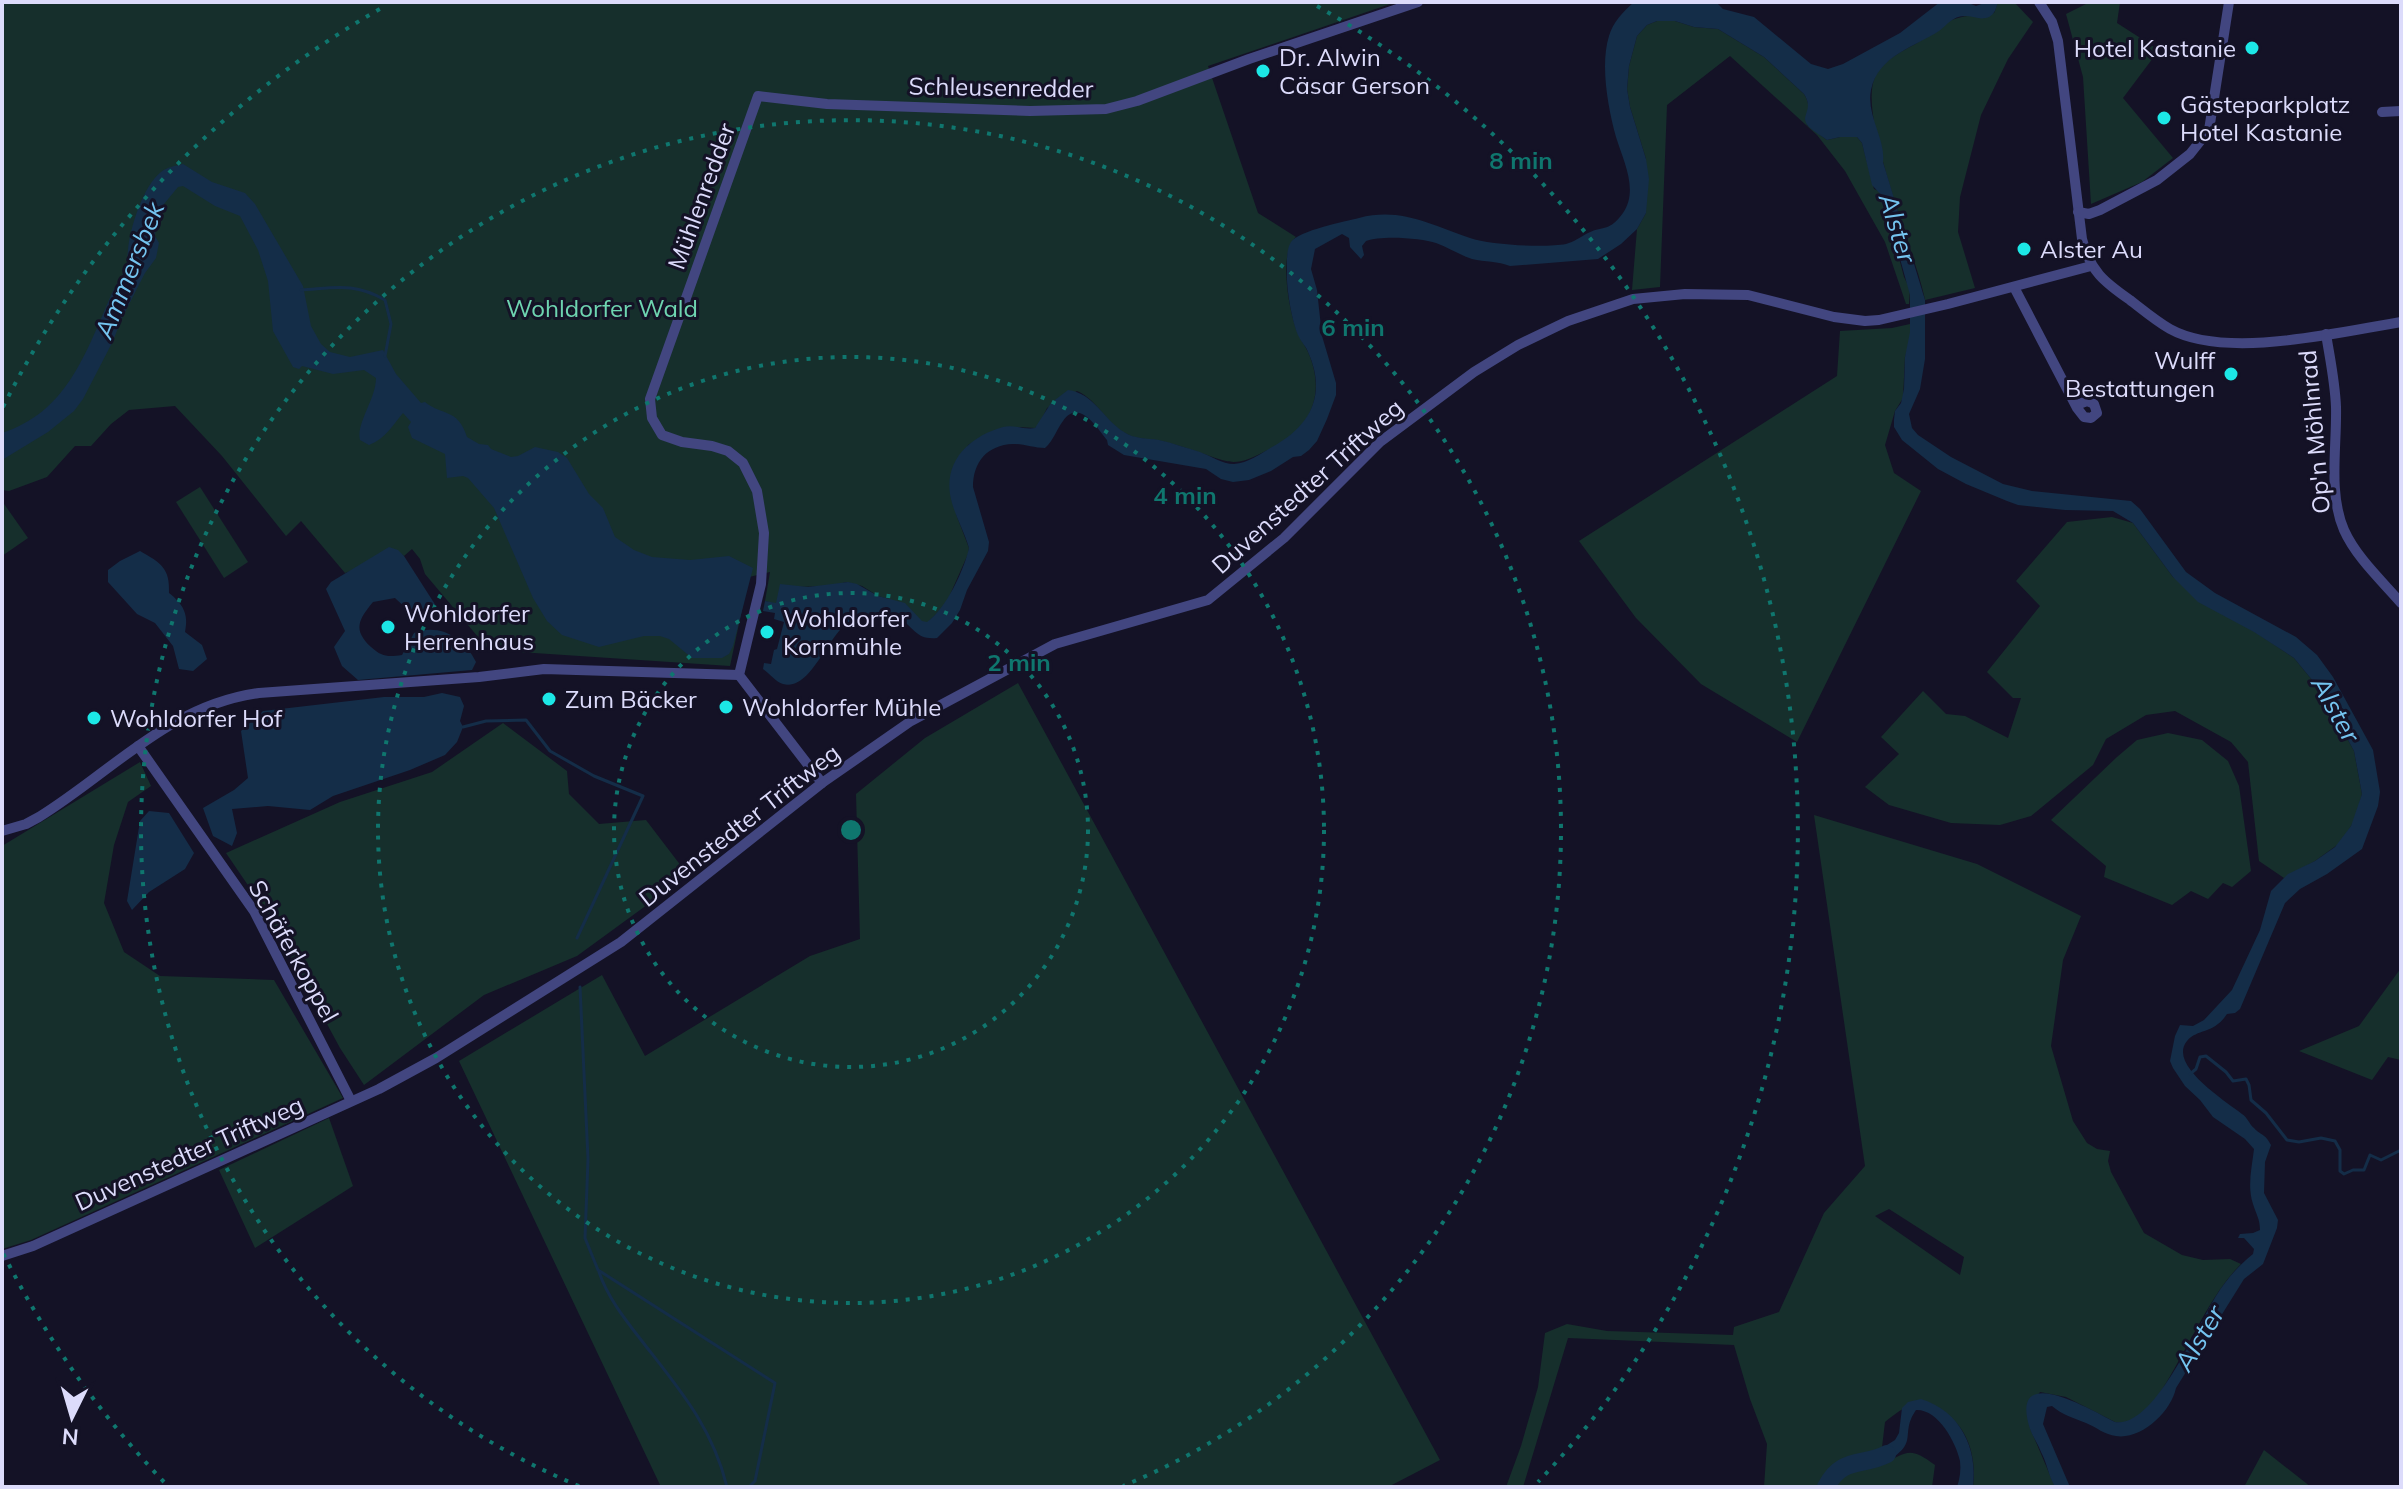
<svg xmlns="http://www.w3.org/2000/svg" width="2403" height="1489" font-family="Mulish,sans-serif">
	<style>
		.green { fill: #162f2c; fill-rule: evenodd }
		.water { fill: #142d48 }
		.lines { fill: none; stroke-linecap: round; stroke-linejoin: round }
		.stream { stroke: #142d48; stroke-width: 3 }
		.river { stroke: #142d48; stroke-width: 18 }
		.minor { stroke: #424680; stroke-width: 10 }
		.ring { fill: none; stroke: #0f766e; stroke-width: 4; stroke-dasharray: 4 8 }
		.poi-dot { fill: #1ce7e6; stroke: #141226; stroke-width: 3 }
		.labels { text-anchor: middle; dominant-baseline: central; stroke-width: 6; stroke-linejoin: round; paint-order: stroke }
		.poi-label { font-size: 24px; fill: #dcdbfb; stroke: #141226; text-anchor: start }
		.street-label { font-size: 24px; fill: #dcdbfb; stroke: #141226 }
		.park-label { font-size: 24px; fill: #6ed4b0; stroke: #141226 }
		.water-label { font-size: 26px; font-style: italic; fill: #74c4f0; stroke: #141226 }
		.centre { fill: #0f766e; stroke: #141226; stroke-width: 4 }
		.ring-label { font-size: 24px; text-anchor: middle; font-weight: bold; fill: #0f766e; stroke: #141226; stroke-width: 6; stroke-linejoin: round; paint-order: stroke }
	</style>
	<rect width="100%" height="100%" fill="#141226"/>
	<!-- green -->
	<g class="green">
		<path d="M2 2H1396L1208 66 1258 213 1296 237C1278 252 1289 311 1297 331 1300 339 1305 345 1308 352 1325 390 1314 425 1277 445 1229 471 1235 463 1186 448 1177 445 1167 442 1157 440 1147 439 1136 439 1127 434 1106 424 1098 400 1077 391L1047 408 1040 423 1035 428 1018 427 990 433 968 445 956 514 969 548 968 554 945 606 929 621 925 628 891 600 878 596 862 586 847 582 828 586 797 587 776 604 765 601 770 572 749 577 730 666 489 650 425 574 420 559 412 549 404 556 400 553 345 573 301 521 286 536 222 456 175 406 129 410 111 424 91 446H75L47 477 9 491 2 490Z"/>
		<path d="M1998 2H2014L2033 22 2008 59 1981 115 1960 197 1958 232 1975 288 1925 300C1916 253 1857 116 1875 77 1884 58 1906 50 1922 40 1931 35 1938 27 1947 22 1961 15 1978 15 1994 13Z"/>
		<polygon points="2090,2 2120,2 2117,23 2159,50 2123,98 2173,158 2142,182 2091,204 2083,77 2066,14"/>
		<path d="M1657 21H1675L1694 27 1718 29 1764 57 1804 94C1812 106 1806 113 1807 125L1827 140 1840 137H1857L1862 143 1874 189 1879 191 1883 197 1904 277 1910 289 1909 304H1906L1885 242 1845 171 1817 135 1730 56 1667 105 1660 287 1632 290 1637 229 1646 213V159L1630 107 1627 89 1629 66 1637 36 1647 25Z"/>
		<polygon points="1910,324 1910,341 1905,357 1903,398 1895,411 1885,445 1894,473 1921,491 1797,742 1701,684 1636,618 1579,541 1837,376 1840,331 1892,328"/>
		<polygon points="200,487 248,562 224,578 176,502"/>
		<polygon points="2,501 28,538 2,556"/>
		<polygon points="2112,517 2133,523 2173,577 2294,658 2322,692 2354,751 2362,794 2355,820 2340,843 2315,861 2284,878 2259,861 2248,762 2231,742 2175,711 2146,715 2106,739 2093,765 2031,816 2000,825 1951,823 1889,805 1865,787 1899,754 1881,737 1923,691 1946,714 1965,716 2008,738 2021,698 2013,698 1987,672 2040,606 2016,581 2067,522"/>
		<polygon points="1018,683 1440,1460 1388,1487 661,1487 459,1061 602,975 645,1056 810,956 860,939 856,794 925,738"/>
		<polygon points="503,723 567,771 569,794 599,824 646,820 688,875 577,956 484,995 364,1085 340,1048 267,913 226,853 340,802 432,772"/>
		<polygon points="2168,733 2202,740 2228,761 2239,786 2251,871 2232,887 2223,883 2208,899 2191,891 2172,905 2104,877 2106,866 2051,820 2117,757 2137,740"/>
		<polygon points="140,762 151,786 128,802 114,845 104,903 124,952 160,976 274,980 343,1098 31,1240 2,1249 2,846"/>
		<path d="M1814 815 1977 864 2081 916 2063 960 2051 1046 2073 1121 2087 1143 2097 1149 2110 1151 2108 1161 2111 1172 2144 1233 2182 1255 2203 1260 2230 1259 2241 1264C2214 1291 2197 1329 2178 1362 2168 1380 2158 1399 2143 1413 2134 1420 2126 1424 2115 1422L2066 1397 2040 1392 2027 1411 2030 1428 2055 1487H1973C1979 1443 1955 1398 1905 1408 1900 1410 1891 1417 1885 1422L1880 1464C1908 1454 1907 1444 1935 1465L1932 1487H1764L1767 1444 1750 1399 1734 1345 1568 1338 1523 1487H1506L1521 1446 1538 1387 1545 1333 1567 1324 1607 1331 1733 1335 1734 1327 1779 1312 1824 1213 1865 1166ZM1889 1209 1964 1257 1960 1275 1875 1216Z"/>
		<polygon points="2401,968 2401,1060 2388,1057 2372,1080 2299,1051 2359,1026"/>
		<polygon points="329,1118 353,1186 255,1248 219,1170"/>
		<polygon points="2264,1450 2311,1487 2244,1487"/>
	</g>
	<!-- water -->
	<g class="water">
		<path d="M1634 2H1716L1723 9 1754 17 1811 64 1828 69 1843 64 1900 33 1940 2H1966L1976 6 1987 2H1998C1996 8 1995 14 1989 17 1979 21 1974 15 1964 16 1953 16 1947 25 1939 31 1914 47 1878 56 1871 90 1866 115 1886 140 1883 162L1925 300V359L1920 389 1909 414 1912 428 1918 435 1951 457 2003 484 2032 491 2131 501 2140 509 2186 572 2215 593 2296 637 2317 655 2333 677 2373 750 2380 792 2378 806 2362 849 2327 874 2300 889 2285 903 2240 1009 2235 1013 2227 1014C2213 1035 2198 1028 2187 1041 2167 1065 2227 1102 2242 1114 2248 1118 2249 1124 2254 1128 2261 1136 2265 1133 2271 1145L2265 1162 2264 1193 2278 1220 2277 1228 2263 1264 2244 1279 2176 1388C2171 1412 2141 1440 2116 1436 2105 1435 2096 1427 2086 1423 2074 1418 2062 1415 2052 1406L2047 1407 2043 1424 2070 1487H2055L2052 1481C2048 1472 2046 1461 2041 1452 2038 1444 2033 1437 2030 1429 2008 1360 2091 1410 2115 1422 2154 1429 2197 1326 2216 1296 2226 1280 2238 1266 2253 1254L2254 1249 2244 1238H2238L2240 1234 2253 1233 2260 1230C2260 1219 2256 1214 2253 1204 2247 1186 2252 1167 2254 1149L2245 1139 2213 1117 2200 1100 2185 1086 2173 1068 2170 1061 2175 1036 2180 1025 2193 1026 2204 1020 2232 990 2260 930 2271 891 2288 874 2315 861 2335 847 2351 826 2362 794 2354 751 2322 692 2294 658 2254 632 2198 602 2173 577 2133 523 2113 511 2065 510 2018 505 2007 501 1966 484 1938 469 1902 440 1894 427V420L1895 411 1901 403 1904 389 1905 357 1910 332V295L1883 197 1872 185 1862 143 1857 137H1840L1827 140C1822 136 1814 132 1809 127 1798 116 1815 111 1804 94L1764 57 1718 29 1694 27 1675 21H1657L1647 25 1637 36 1629 66 1627 89 1630 107 1646 159 1649 179 1646 213 1637 229 1621 244 1598 259 1510 266C1498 261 1485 262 1472 259 1460 255 1449 248 1436 243 1422 238 1381 235 1366 241L1362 246 1364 255 1361 259 1350 247 1349 238 1342 234 1315 249 1311 269 1317 290 1322 336 1336 383V395L1327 419 1317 441 1309 450 1301 456 1293 457 1271 471 1249 480 1233 482 1221 479 1206 469 1124 455 1108 445 1107 440C1097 428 1079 398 1063 421 1056 430 1054 440 1045 448 1034 448 1024 444 1013 444 987 445 973 462 973 487L989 542 988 551 967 590 960 610 952 623 937 638C916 640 915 628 900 619 888 613 870 615 857 618 829 625 814 692 783 684 776 682 769 673 763 669L764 663 771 664 774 650 777 649 784 622 774 619 775 613 763 611 765 601 776 603 780 584 808 587 848 582 857 584 878 596 905 603 922 621 927 622C946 609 964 570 969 548 964 530 953 513 950 494 945 459 971 436 1003 427 1014 424 1024 430 1035 428L1051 403 1068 390C1094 393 1103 419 1124 432 1134 439 1147 438 1159 440 1173 443 1186 448 1200 452 1211 456 1222 464 1234 464 1248 463 1260 454 1272 447 1311 426 1327 394 1308 352 1306 346 1301 342 1299 337 1292 323 1286 287 1287 272 1287 263 1286 249 1291 242 1298 231 1346 221 1359 218 1401 207 1431 225 1470 238 1490 245 1545 248 1566 244 1574 242 1580 237 1588 233 1605 225 1609 232 1623 213 1639 190 1623 160 1616 137 1608 108 1600 65 1609 36 1613 22 1623 12 1634 2Z"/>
		<path d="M183 164 212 182 245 193 255 204 303 286 311 326 321 344 330 352 350 357 383 350 396 374 421 403 425 402C442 416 458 408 467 437L479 444 488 445 491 449 511 457 518 456 535 447 558 452 567 458 589 494 603 508 615 537 634 550 652 557 690 560 729 556 753 568 733 646 729 654 722 658H692L669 639 660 636H644L599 647 562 635 547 621 533 598 494 508 468 478 463 476 447 478 445 454 412 438 408 427 411 422 403 413C392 426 386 438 369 445L360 440C356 423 376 399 376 378L364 370 333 374 302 366 299 369 293 367 273 331 268 281 258 250 240 216 215 206 183 186 178 187 164 204 156 223 155 236 159 243 156 258 145 273 122 318 113 341 83 399 74 411 48 432 2 460V433C66 412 84 357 109 300 113 289 121 279 126 268 128 262 127 256 128 250 130 228 143 186 161 172 167 167 175 166 183 164Z"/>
		<path d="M389 547 398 550 404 556 436 606C420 622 408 610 395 598L373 602C358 620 353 630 371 647 382 657 388 657 402 655L414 633C440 623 464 638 476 662L472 670 358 680 342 666 334 647 345 631 326 589 331 582Z"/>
		<path d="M140 551C161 563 170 568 169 593 183 604 189 614 185 632L202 645 207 659 193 671 179 669 173 646 155 623 137 614 108 582V570L120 561Z"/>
		<polygon points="442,693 460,697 464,706 460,721 463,727 457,742 445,755 410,770 333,796 310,810 268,806 232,809 237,833 232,846 213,836 203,808 234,790 248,778 241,731 263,711 384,697 424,697"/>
		<polygon points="149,811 169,813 194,853 185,869 149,892 132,910 127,901 140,821"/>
		<path d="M1921 1399C1960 1411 1978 1448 1973 1487H1957C1960 1478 1961 1470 1960 1461 1956 1442 1938 1409 1916 1410 1898 1436 1923 1443 1880 1465L1863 1460 1895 1440 1899 1433 1902 1408 1908 1402Z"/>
	</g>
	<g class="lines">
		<!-- stream -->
		<g class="stream">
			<path d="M301 290C334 288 354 282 385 300L391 324 385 356"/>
			<polyline points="463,727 486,721 526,720 550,751 594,776 643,796 577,938"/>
			<polyline points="580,987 588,1159 585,1238 598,1270 775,1383 755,1481 749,1487"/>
			<polyline points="2190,1074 2196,1069 2200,1057 2206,1056 2226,1072 2233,1081 2246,1079 2249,1085 2251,1100 2266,1113 2287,1140 2299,1142 2321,1138 2335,1141 2340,1150 2340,1171 2344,1174 2353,1170 2364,1170 2370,1155 2381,1160 2401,1150"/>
			<path d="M599 1272C608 1299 628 1323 645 1345 681 1391 713 1429 727 1487"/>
		</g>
		<!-- river -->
		<path class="river" d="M1826 1487C1842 1456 1862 1467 1887 1454"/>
		<!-- minor -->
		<g class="minor">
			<path d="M2039 2 2052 22 2058 41 2082 239C2090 271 2104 282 2130 300 2143 310 2156 321 2170 329 2226 360 2339 332 2401 322"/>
			<polyline points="2382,112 2401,111"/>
			<polyline points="2078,212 2089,214 2100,210 2157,180 2190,154 2209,130 2229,2"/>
			<polyline points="2014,287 2077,408 2084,417 2091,418 2097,413 2094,404 2087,401 2079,404 2077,408"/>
			<path d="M2326 334C2330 359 2335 382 2336 407 2337 447 2328 493 2344 530 2356 557 2382 581 2401 603"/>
			<polyline points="138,746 254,911 351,1101"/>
			<polyline points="822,783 739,675 761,584 764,533 757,491 743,463 728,451 712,446 682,442 662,435 652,418 650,399 758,96 827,104 1030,111 1106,109 1137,101 1249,59 1418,2"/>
			<path d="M2 831 26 824 39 817C112 772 169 705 259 693L479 677 544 669 739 675"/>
			<polyline points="2,1256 33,1246 379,1089 436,1058 621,942 822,783 911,721 1055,644 1208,600 1284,538 1380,442 1474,372 1518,345 1568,321 1633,299 1685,294 1748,295 1834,317 1865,321 1879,320 1948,304 2091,266"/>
		</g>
	</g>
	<!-- distance rings -->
	<g class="ring">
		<circle cx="851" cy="830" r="237"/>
		<circle cx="851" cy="830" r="473"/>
		<path d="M579 1486A710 710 0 1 1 1123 1486"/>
		<path d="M164 1482A947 947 0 0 1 3 1253M3 407A947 947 0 0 1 385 6M1317 6A947 947 0 0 1 1538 1482"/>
	</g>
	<!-- markers -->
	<g class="poi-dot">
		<circle cx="2252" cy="48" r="8"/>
		<circle cx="1263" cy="71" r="8"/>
		<circle cx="2164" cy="118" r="8"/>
		<circle cx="2024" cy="249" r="8"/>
		<circle cx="2231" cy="374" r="8"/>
		<circle cx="388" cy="627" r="8"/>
		<circle cx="767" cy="632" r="8"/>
		<circle cx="549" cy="699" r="8"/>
		<circle cx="726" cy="707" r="8"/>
		<circle cx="94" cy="718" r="8"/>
	</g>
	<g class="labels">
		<!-- poi labels -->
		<g class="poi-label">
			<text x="2236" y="48" text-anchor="end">Hotel Kastanie</text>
			<text x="1279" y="57">Dr. Alwin<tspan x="1279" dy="28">Cäsar Gerson</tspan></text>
			<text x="2180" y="104">Gästeparkplatz<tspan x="2180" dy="28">Hotel Kastanie</tspan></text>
			<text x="2040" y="249">Alster Au</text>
			<text x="2215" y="360" text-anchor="end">Wulff<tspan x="2215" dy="28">Bestattungen</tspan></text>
			<text x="404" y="613">Wohldorfer<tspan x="404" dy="28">Herrenhaus</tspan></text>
			<text x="783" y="618">Wohldorfer<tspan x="783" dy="28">Kornmühle</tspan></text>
			<text x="565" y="699">Zum Bäcker</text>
			<text x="742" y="707">Wohldorfer Mühle</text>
			<text x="110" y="718">Wohldorfer Hof</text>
		</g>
		<!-- street labels -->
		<g class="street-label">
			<text transform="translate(1001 87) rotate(1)">Schleusenredder</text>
			<text transform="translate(701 196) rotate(-70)">Mühlenredder</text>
			<text transform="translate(2314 432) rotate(-95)">Op'n Möhlnrad</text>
			<text transform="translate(1307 486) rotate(-42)">Duvenstedter Triftweg</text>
			<text transform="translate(739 825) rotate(-38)">Duvenstedter Triftweg</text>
			<text transform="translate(294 951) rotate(61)">Schäferkoppel</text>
			<text transform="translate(189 1153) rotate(-24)">Duvenstedter Triftweg</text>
		</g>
		<!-- park labels -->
		<g class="park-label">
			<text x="602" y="308">Wohldorfer Wald</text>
		</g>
		<!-- water labels -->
		<g class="water-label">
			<text transform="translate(1898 228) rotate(73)">Alster</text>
			<text transform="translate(129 270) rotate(-68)">Ammersbek</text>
			<text transform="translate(2336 709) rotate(61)">Alster</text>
			<text transform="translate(2199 1338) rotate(-59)">Alster</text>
		</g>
	</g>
	<circle cx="851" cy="830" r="12" class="centre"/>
	<g class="ring-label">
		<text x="1521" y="169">8 min</text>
		<text x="1353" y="336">6 min</text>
		<text x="1185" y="504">4 min</text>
		<text x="1019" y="671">2 min</text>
	</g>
	<!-- border -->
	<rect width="2403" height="1489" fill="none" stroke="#dcdbfb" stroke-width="8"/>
	<!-- north arrow -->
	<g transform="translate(72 1417) rotate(185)" stroke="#141226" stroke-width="6" paint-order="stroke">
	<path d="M0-6L14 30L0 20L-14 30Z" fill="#dcdbfb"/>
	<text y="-12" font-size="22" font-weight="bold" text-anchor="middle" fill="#dcdbfb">N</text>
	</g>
</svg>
